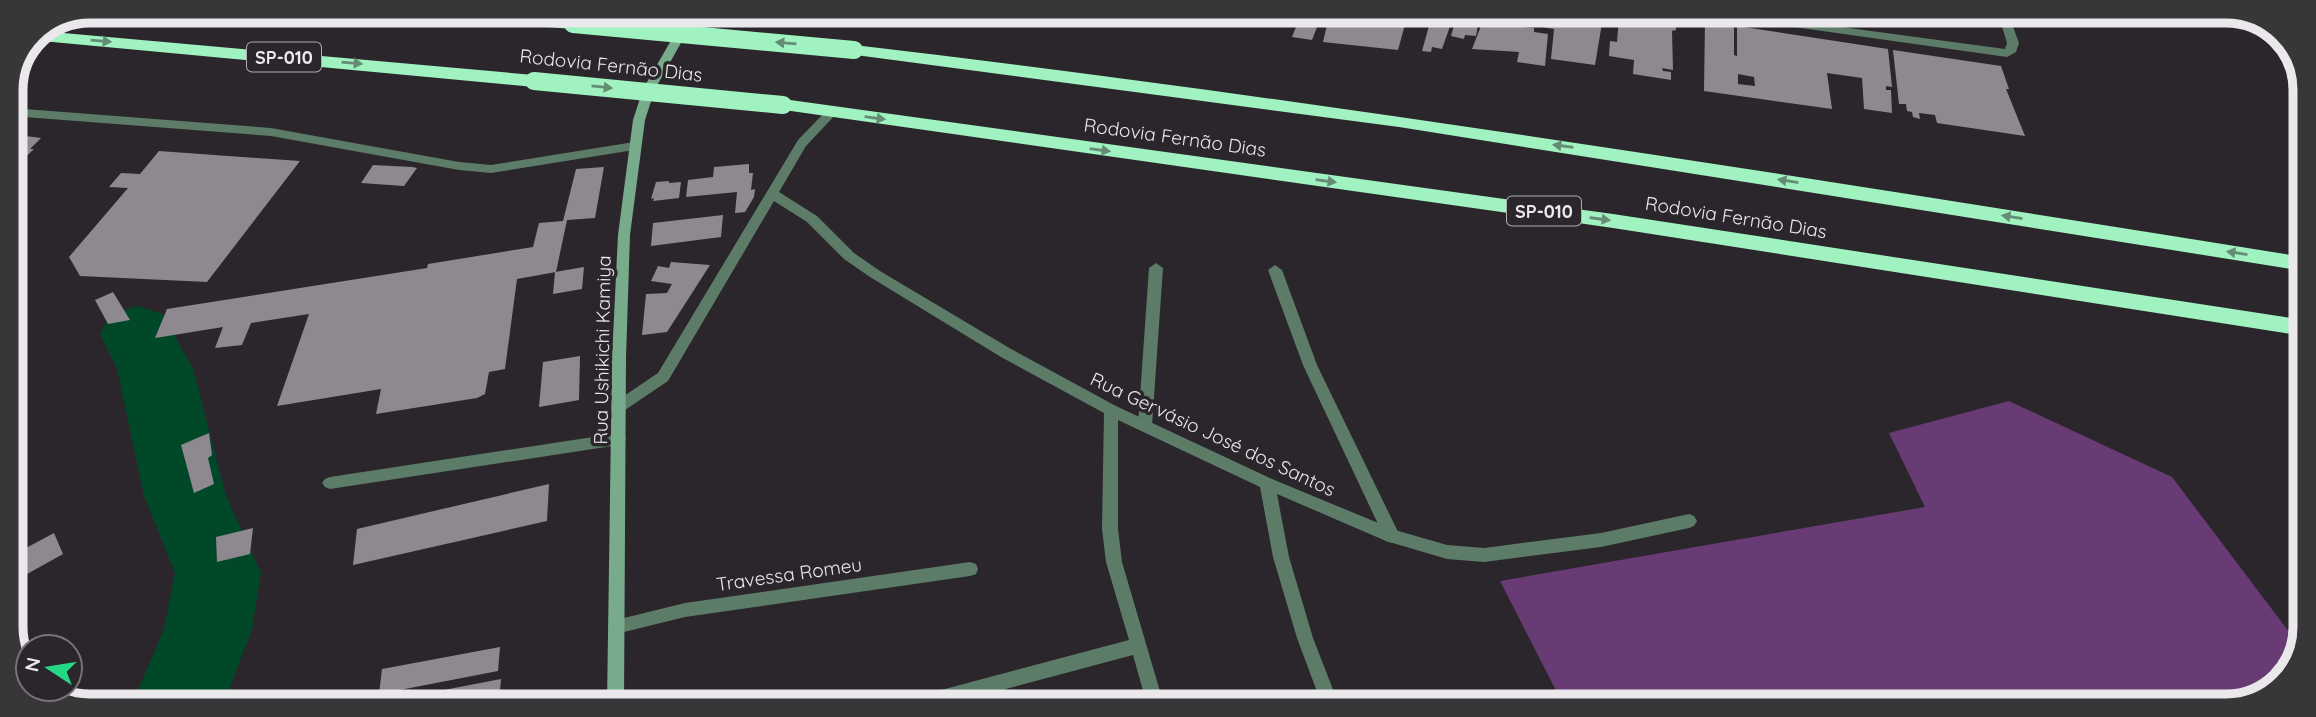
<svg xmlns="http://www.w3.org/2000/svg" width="2316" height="717" font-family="Quicksand,sans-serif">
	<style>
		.forest { fill: #693b75 }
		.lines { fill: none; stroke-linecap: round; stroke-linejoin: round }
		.river { fill: #004828; fill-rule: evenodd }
		.building { fill: #8e8990; fill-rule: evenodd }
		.service { fill: #5c7c68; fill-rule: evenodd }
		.minor { fill: #5c7c68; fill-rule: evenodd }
		.secondary { fill: #78ab8b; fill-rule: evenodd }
		.motorway { fill: #a0f2c0; fill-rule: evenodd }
		.motorway-bridge { stroke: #a0f2c0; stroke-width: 18 }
		.oneway { fill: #658c76 }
		.labels { text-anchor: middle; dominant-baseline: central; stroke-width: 7; stroke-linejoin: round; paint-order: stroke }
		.shield { fill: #2a262b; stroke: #b0aeb1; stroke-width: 2 }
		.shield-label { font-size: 18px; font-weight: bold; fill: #eae8eb }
		.street-label { font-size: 19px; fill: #eae8eb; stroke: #2a262b }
		.rim { fill: none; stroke: #eae8eb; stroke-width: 9 }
	</style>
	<rect width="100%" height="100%" fill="#2a262b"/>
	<!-- forest -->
	<polygon class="forest" points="2009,401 2172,477 2302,649 2275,690 2226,706 1564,706 1500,581 1925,507 1889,433"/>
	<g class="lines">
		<!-- river -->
		<polygon class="river" points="137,306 163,314 193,369 226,496 261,573 252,629 224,704 132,704 164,629 175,573 144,496 117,369 100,334 111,314"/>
	</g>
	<!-- building -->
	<g class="building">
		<polygon points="1129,12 1163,12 1157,21 1133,19 1134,17 1126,16"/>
		<polygon points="1227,12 1265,12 1260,24"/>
		<polygon points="1272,12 1293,12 1287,26 1268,22"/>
		<polygon points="1302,12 1323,12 1312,40 1292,37"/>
		<polygon points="1330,12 1383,12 1382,18 1406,21 1398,50 1323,42"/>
		<polygon points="1424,12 1455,12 1442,49 1432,47 1431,52 1422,51 1432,15"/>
		<polygon points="1458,12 1556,12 1555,22 1578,25 1578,19 1602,23 1595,65 1551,59 1554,29 1522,24 1522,27 1534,28 1534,32 1548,34 1545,66 1517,62 1519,52 1472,49 1481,26 1478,25 1476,36 1465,35 1464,39 1451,36"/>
		<polygon points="1637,13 1676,17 1676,30 1672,31 1673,70 1662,68 1663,71 1671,72 1671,80 1633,74 1634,60 1609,56 1610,41 1617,42 1619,16 1636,18"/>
		<path d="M1705 21 1734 26V55L1737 56V26L1888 49 1892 87 1886 86V90H1891L1892 113 1864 109 1862 78 1827 73 1832 109 1704 91ZM1738 74 1754 77 1755 86 1738 84Z"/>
		<polygon points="1893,50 2001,66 2009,89 2006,89 2025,136 1937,123 1935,115 1919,113 1920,119 1913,117 1912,112 1907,111 1906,104 1899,104"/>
		<polygon points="18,135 41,138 30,149 34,149 16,166 11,165 11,141"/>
		<polygon points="159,151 300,161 207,282 80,276 69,257 128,188 109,187 121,173 140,174"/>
		<polygon points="749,164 749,173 753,173 751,190 755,189 754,197 745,212 735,213 737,192 686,197 688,180 713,177 714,167"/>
		<polygon points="373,165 412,167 417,168 404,186 361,183"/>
		<polygon points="604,167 595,218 567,220 556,272 517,279 505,369 489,372 485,394 477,398 376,414 381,389 277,406 309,314 251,323 242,345 215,348 223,327 155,338 167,309 427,268 428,264 533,247 539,223 563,221 576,169"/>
		<polygon points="669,181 669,183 681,182 679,198 653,201 654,198 651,199 656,182"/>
		<polygon points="723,215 721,237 651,246 653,223"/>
		<polygon points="671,262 710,265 667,332 642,335 646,294 667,293 672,284 651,281 658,266 669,268"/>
		<polygon points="584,267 582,289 553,294 555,272"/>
		<polygon points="113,292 130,320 108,324 95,300"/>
		<polygon points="580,356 579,400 539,407 543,362"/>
		<polygon points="209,433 212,455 208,458 214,484 194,493 181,445"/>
		<polygon points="549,484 547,521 353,565 357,529"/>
		<polygon points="253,528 250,554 217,562 216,537"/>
		<polygon points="54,533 63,554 11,583 11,556"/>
		<polygon points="500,647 498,671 379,694 382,669"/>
		<polygon points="501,679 499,704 377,704 376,703"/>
		<polygon points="72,681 78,704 69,704 51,692 70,689"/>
	</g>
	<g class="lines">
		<!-- service -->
		<g class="service">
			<polygon points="11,108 271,128 459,162 491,165 634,142 640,146 634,150 491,173 459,170 271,136 11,116"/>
			<polygon points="1156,263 1163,268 1152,425 1150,429 1140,429 1138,425 1149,268"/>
			<polygon points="1275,265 1282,270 1317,365 1400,536 1398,541 1392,543 1386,541 1303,365 1268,270"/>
			<polygon points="619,433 624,435 626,439 624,443 619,445 330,489 325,487 322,483 325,479 330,477"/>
			<polygon points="970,562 976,564 978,569 976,574 970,576 685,617 616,634 610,632 608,627 610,622 616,620 685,603"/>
		</g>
		<!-- minor -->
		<g class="minor">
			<polygon points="1711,13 1738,13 2005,49 2007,43 1998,13 2008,13 2019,43 2016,52 2007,57 1716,16"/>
			<polygon points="832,108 838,112 806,146 779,192 817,216 854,253 880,271 1011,349 1116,406 1272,479 1395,530 1447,545 1484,548 1601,533 1689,514 1694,516 1697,521 1694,526 1689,528 1601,547 1484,562 1447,559 1386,541 1277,494 1289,557 1313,638 1339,705 1322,705 1297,638 1273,557 1260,487 1118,420 1118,529 1122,562 1164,705 1147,705 1133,655 946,705 907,705 909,699 915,697 1129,640 1106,562 1102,529 1104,413 1001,357 870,277 844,259 807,222 774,201 668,381 625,410 615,410 613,406 615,402 658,373 798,140 828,109"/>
		</g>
		<!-- secondary -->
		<polygon class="secondary" points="688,11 699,11 655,89 645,120 630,235 626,358 624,704 607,704 612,358 618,235 633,120 643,89"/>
		<!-- motorway -->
		<g class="motorway">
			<polygon points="394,11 468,11 573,19 581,24 573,29 402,16"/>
			<polygon points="41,31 534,75 543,81 534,87 31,40 34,33"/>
			<path d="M854 45C1339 102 1821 180 2304 257V271L1399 127 848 54 846 50Z"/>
			<polygon points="783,99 1613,214 2304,320 2304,336 1613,228 777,109 774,105 777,101"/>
		</g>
		<!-- motorway-bridge -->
		<g class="motorway-bridge">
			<polyline points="573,24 854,50"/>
			<polyline points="534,81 783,105"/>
		</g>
	</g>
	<!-- one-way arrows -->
	<defs><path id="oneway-solid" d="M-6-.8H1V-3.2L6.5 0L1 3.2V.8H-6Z" transform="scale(1.75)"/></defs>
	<g class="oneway">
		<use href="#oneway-solid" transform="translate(101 41) rotate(5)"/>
		<use href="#oneway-solid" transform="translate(786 43) rotate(-175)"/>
		<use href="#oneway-solid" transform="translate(352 63) rotate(5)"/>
		<use href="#oneway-solid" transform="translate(602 87) rotate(6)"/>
		<use href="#oneway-solid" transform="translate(875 118) rotate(8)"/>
		<use href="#oneway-solid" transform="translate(1563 146) rotate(-172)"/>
		<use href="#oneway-solid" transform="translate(1100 150) rotate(8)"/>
		<use href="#oneway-solid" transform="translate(1326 181) rotate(8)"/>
		<use href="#oneway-solid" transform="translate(1788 181) rotate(-171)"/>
		<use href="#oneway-solid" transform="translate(2012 217) rotate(-171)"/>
		<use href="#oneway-solid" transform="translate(1600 219) rotate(8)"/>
		<use href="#oneway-solid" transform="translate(2237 253) rotate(-171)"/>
	</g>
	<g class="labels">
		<!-- shield labels -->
		<g class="shield">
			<rect x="247" y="42.5" width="74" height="29" rx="5"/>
			<rect x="1507" y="196.5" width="74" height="29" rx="5"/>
		</g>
		<g class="shield-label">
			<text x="284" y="57">SP-010</text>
			<text x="1544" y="211">SP-010</text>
		</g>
		<!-- street labels -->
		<g class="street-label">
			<text transform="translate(611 65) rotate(6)">Rodovia Fernão Dias</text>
			<text transform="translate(1175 137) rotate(8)">Rodovia Fernão Dias</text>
			<text transform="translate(1736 217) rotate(9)">Rodovia Fernão Dias</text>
			<text transform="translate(602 350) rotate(-89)">Rua Ushikichi Kamiya</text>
			<text transform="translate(1213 434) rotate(25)">Rua Gervásio José dos Santos</text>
			<text transform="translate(789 574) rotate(-8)">Travessa Romeu</text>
		</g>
	</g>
	<!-- crop -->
	<path d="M0 0H2316V717H0ZM90 23H2226A67 67 0 0 1 2293 90V627A67 67 0 0 1 2226 694H90A67 67 0 0 1 23 627V90A67 67 0 0 1 90 23Z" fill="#39363a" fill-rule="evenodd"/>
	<path class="rim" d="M90 23H2226A67 67 0 0 1 2293 90V627A67 67 0 0 1 2226 694H90A67 67 0 0 1 23 627V90A67 67 0 0 1 90 23Z"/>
	<!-- north arrow -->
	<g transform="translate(49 668) rotate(282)"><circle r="33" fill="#2a262b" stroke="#777478" stroke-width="2"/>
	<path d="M0-5L12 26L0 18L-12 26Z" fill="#24d886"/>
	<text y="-10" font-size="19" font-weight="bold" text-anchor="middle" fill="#eae8eb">N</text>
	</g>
</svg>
